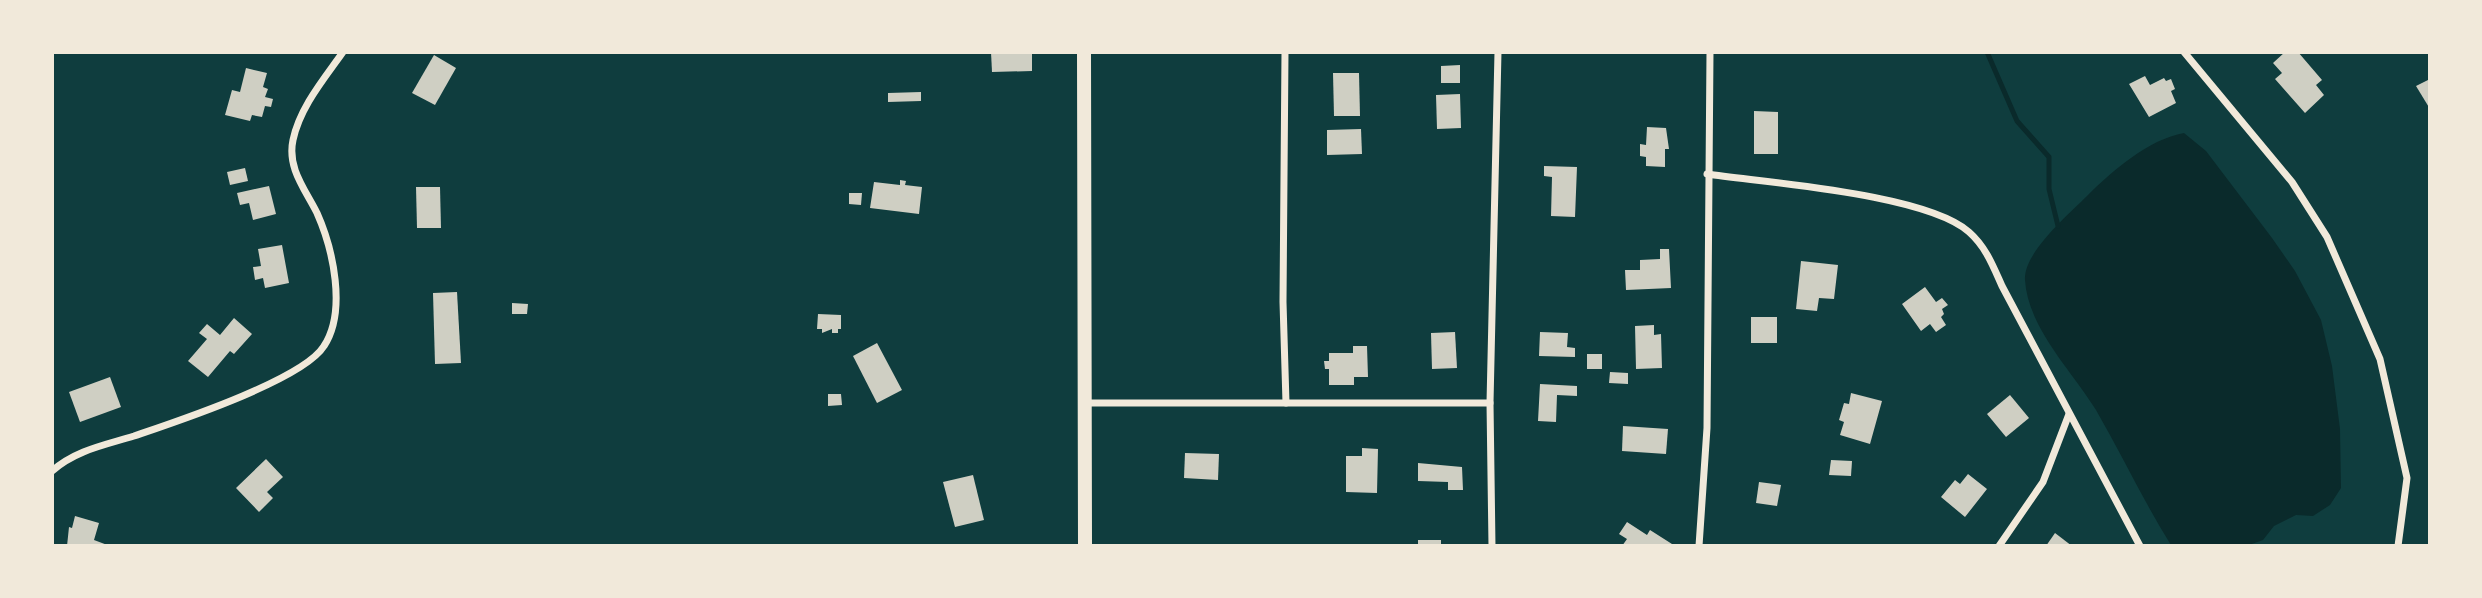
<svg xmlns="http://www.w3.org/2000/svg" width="2482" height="598" font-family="Signika,sans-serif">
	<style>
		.water { fill: #0a2a2b }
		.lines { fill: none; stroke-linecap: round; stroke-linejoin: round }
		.stream { stroke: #0a2a2b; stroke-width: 5 }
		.building { fill: #cfcfc3 }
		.minor { stroke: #f1e9da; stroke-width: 7 }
		.secondary { stroke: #f1e9da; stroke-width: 14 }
	</style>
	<rect width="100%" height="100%" fill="#0f3d3e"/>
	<!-- water -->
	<path class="water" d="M2184 133 2206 151 2272 238 2295 271 2321 320 2332 366 2340 429 2341 488 2330 505 2313 516 2296 515 2274 526 2263 540 2249 545H2171C2144 502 2122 455 2096 410 2072 371 2028 328 2025 280 2023 253 2069 214 2087 196 2112 171 2149 139 2184 133Z"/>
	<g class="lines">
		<!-- stream -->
		<polyline class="stream" points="1987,52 2017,121 2049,157 2049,189 2058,226"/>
	</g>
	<!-- building -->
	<g class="building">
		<polygon points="991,52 1032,52 1032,71 992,72"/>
		<polygon points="2285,52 2298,52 2322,80 2316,85 2324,95 2305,113 2275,79 2282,73 2273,63"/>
		<polygon points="434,55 456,68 435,105 412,93"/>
		<polygon points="1460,65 1460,83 1441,83 1441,66"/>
		<polygon points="246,68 267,73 263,87 268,89 265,97 273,99 271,107 265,106 262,117 252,115 250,121 225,115 232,90 240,92"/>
		<polygon points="1333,73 1359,73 1360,116 1334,116"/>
		<polygon points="2145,76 2150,85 2164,78 2166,81 2171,79 2175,89 2171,91 2176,103 2149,117 2129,84"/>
		<polygon points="2430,79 2430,109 2416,86"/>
		<polygon points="921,92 921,101 888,102 888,93"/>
		<polygon points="1460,94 1461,128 1437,129 1436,95"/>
		<polygon points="1754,111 1778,112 1778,154 1754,154"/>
		<polygon points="1647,127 1666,128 1669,149 1665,149 1665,167 1646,166 1646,157 1640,156 1640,144 1646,145"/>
		<polygon points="1361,129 1362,154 1327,155 1327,130"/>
		<polygon points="1544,166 1577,167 1575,217 1551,216 1552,177 1544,176"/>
		<polygon points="245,168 248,181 230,185 227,172"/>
		<polygon points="900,180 906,181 905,185 922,187 919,214 870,208 874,182 900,185"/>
		<polygon points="269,186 276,214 253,220 249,203 240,205 237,193"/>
		<polygon points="416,187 440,187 441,228 417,228"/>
		<polygon points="849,193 862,193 861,205 849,204"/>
		<polygon points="282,245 289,283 265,288 263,278 255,280 253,267 261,266 258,249"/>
		<polygon points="1660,249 1669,249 1671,288 1626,290 1625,270 1640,270 1640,260 1660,259"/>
		<polygon points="1801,261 1838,265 1834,299 1819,298 1817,311 1796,309"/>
		<polygon points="1925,287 1936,302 1942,298 1948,305 1942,309 1944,314 1941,317 1946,325 1936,332 1930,324 1921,331 1902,304"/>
		<polygon points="457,292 461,363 435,364 433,293"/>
		<polygon points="512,303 528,304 527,314 512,314"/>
		<polygon points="818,314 841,315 841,329 838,329 838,333 832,333 832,329 822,333 822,329 817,329"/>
		<rect x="1751" y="317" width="26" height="26"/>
		<polygon points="234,318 252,334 234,354 230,351 208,377 188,361 207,339 199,333 207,324 220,335"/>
		<polygon points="1654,325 1654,335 1661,334 1662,368 1636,369 1635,326"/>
		<polygon points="1455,332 1457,368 1432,369 1431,333"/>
		<polygon points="1540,332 1568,333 1567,347 1575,348 1575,357 1539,356"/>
		<polygon points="877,343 902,390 877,403 853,356"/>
		<polygon points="1353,346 1367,346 1368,377 1354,377 1354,385 1329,385 1329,369 1325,369 1324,361 1329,361 1329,353 1353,353"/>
		<rect x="1587" y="354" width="15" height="15"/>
		<polygon points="1610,372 1628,373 1628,384 1609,383"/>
		<polygon points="110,377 121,407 80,422 69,392"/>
		<polygon points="1540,384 1577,386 1577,396 1557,395 1556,422 1538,421"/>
		<polygon points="1851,393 1882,401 1870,444 1840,435 1844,422 1839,420 1844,403 1849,404"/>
		<polygon points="828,394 841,394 842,405 828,406"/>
		<polygon points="2010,395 2029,418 2006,437 1987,414"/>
		<polygon points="1623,426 1668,429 1666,454 1622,451"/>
		<polygon points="1362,448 1378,449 1377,493 1346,492 1346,456 1362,456"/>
		<polygon points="1185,453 1219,454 1218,480 1184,478"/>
		<polygon points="266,459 283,477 267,492 273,498 259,512 236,488"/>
		<polygon points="1831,460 1852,461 1851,476 1829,475"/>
		<polygon points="1418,463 1462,467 1463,490 1448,490 1448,482 1418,481"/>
		<polygon points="1968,474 1987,489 1965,517 1941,497 1955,480 1960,484"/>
		<polygon points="973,475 984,520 955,527 943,482"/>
		<polygon points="1759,482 1781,485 1777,506 1756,503"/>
		<polygon points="75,516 99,523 94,540 110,546 67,546 69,527 72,528"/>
		<polygon points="1627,522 1647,535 1650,530 1672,544 1622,546 1627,539 1619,534"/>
		<polygon points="2055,533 2072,546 2046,546"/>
		<rect x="1418" y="540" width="23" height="6"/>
	</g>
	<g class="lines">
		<!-- minor -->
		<g class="minor">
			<polyline points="1285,52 1283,302 1286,403"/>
			<polyline points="2184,52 2292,182 2327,237 2380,359 2407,478 2398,546"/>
			<path d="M1707 174C1768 183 1926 194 1969 232 1986 247 1993 266 2002 286L2140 546"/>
			<polyline points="1086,403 1490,403"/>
			<path d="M52 471C76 450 105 445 134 436 175 422 303 380 324 346 347 311 333 249 317 213 305 189 287 168 293 140 300 107 324 79 343 52"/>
			<polyline points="1492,546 1490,403 1498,52"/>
			<polyline points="1699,546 1707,428 1710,52"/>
			<polyline points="1999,546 2043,482 2069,414"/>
		</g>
		<!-- secondary -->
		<polyline class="secondary" points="1084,52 1085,546"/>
	</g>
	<!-- border -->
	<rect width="2482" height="598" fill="none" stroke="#f1e9da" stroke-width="108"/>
</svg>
